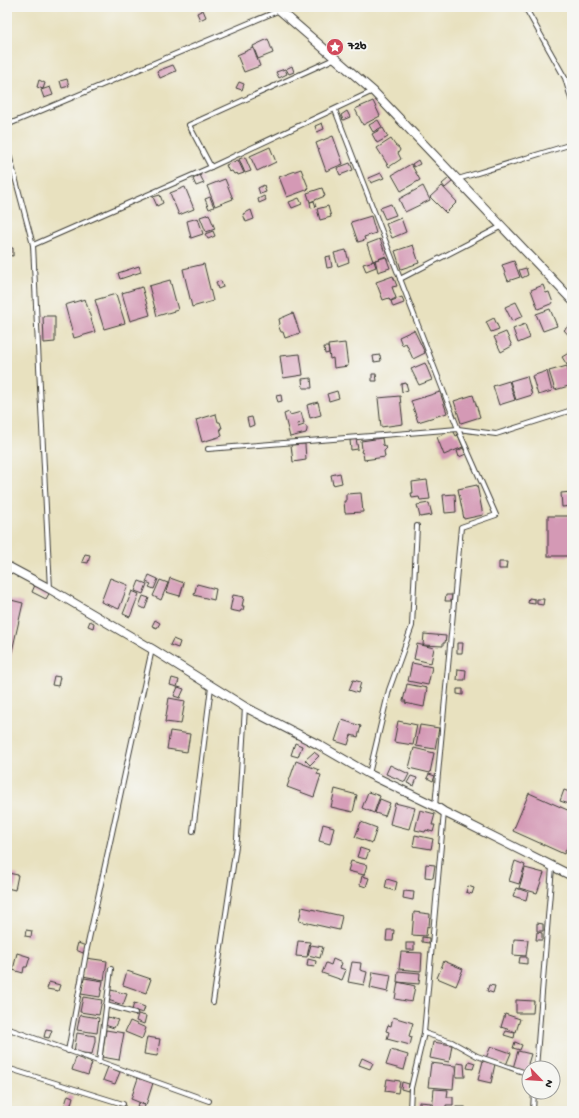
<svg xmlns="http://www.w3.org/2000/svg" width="579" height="1118" font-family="'Gochi Hand',sans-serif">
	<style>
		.building { fill: #d499b5 }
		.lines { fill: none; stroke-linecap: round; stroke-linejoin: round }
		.lane-casing { stroke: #3b3a34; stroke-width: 6 }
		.street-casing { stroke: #3b3a34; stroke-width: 10 }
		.lane { stroke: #fff; stroke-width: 4 }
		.street { stroke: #fff; stroke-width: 8 }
		.labels { text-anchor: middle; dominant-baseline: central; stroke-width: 4; stroke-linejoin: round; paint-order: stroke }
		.poi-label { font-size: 12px; font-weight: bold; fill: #1c1c1c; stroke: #f6f6f2; text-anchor: start }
	</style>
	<rect width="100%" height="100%" fill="#f6f6f2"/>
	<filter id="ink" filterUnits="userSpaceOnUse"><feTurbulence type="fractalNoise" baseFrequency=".025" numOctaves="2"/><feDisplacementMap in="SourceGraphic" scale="8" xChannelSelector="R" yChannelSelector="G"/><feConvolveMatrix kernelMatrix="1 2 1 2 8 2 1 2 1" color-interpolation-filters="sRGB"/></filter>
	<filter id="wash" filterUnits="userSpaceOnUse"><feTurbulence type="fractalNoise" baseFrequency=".012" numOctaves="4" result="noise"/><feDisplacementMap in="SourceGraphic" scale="16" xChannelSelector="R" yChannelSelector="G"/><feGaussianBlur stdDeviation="0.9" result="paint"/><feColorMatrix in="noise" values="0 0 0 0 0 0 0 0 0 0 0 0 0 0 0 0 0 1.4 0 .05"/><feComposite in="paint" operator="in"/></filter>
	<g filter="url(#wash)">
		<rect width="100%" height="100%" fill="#e8e1bf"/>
		<g id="blocks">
			<!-- building -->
			<g class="building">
				<polygon points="203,10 206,17 200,20 197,13"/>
				<polygon points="268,39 273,53 258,59 253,46"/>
				<polygon points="253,48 260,66 244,72 237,55"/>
				<polygon points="173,65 176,71 160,78 157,71"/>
				<polygon points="292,66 294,72 289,74 286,69"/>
				<polygon points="285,69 287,74 279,78 276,72"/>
				<polygon points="67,79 69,86 62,88 60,81"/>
				<polygon points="39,80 45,83 43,89 37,87"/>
				<polygon points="239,82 244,84 242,90 236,88"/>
				<polygon points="50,87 53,95 44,98 41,90"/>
				<polygon points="373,101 380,116 363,125 355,109"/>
				<polygon points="347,111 350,117 343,120 341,115"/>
				<polygon points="378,120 382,127 373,132 369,125"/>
				<polygon points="322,123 324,129 317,132 315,126"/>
				<polygon points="383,128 388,137 377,143 372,134"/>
				<polygon points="333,136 343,164 326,171 316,143"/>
				<polygon points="391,139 395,145 399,148 400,150 398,153 401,159 389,167 377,148"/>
				<polygon points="270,147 276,162 257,171 250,156"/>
				<polygon points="245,157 251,171 245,173 239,159"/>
				<polygon points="238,160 244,173 238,175 237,173 234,174 232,171 229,172 226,165"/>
				<polygon points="418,160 420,164 414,167 412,164"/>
				<polygon points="350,163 353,170 340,175 337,168"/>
				<polygon points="411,164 420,180 401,191 392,175"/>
				<polygon points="301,169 309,189 287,197 279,177"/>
				<polygon points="381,173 384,178 371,183 369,178"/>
				<polygon points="200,175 204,183 196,186 193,179"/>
				<polygon points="449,178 452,182 445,188 442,184"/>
				<polygon points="225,179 233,199 215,206 207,186"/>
				<polygon points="264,185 266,192 260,194 258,188"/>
				<polygon points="423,186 430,200 405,212 399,199"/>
				<polygon points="442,186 457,202 446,213 430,197"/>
				<polygon points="185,187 194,209 179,215 170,193"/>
				<polygon points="322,188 325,196 310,202 307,193"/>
				<polygon points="160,195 163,203 157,206 153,197"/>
				<polygon points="264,196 266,200 259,203 258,199"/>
				<polygon points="210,197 214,207 209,209 205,199"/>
				<polygon points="299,198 302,204 292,208 289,202"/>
				<polygon points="314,201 316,207 311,208 310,202"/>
				<polygon points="391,204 396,215 385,219 380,208"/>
				<polygon points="328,206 331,217 320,220 317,209"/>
				<polygon points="251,210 254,219 246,222 243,214"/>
				<polygon points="209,214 215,229 206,232 200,217"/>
				<polygon points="371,216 376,233 364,237 365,240 358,242 351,222"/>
				<polygon points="198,218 203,234 191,238 187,221"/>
				<polygon points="401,218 406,232 392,238 386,224"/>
				<polygon points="213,231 215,236 208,239 205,234"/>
				<polygon points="380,239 386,256 373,261 367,244"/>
				<polygon points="413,245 419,263 401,269 395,251"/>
				<polygon points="7,248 13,248 13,256 7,255"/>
				<polygon points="346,250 349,262 338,266 334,253"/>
				<polygon points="330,256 332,267 327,268 325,257"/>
				<polygon points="386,257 390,268 378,272 375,260"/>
				<polygon points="374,261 376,267 366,271 363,264"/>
				<polygon points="514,261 520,277 508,281 502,265"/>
				<polygon points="204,264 213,301 192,307 183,269"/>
				<polygon points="139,266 141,272 120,279 118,273"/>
				<polygon points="526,268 528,275 522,278 519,270"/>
				<polygon points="393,276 397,286 392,287 396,298 390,301 389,298 383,300 376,282"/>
				<polygon points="170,280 178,310 157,316 149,286"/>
				<polygon points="221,281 223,287 218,289 216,282"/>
				<polygon points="543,285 546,293 549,292 553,303 538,309 531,290"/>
				<polygon points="142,287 150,315 130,321 122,293"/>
				<polygon points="116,294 125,323 104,329 95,300"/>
				<polygon points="402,297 404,303 393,307 391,301"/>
				<polygon points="85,299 95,332 74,338 65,305"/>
				<polygon points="516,302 523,316 512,321 505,307"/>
				<polygon points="550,309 557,326 543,331 536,314"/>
				<polygon points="293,313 300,333 285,338 283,332 281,332 278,325 280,324 279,319"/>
				<polygon points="43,316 55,316 55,342 44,343"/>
				<polygon points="494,318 499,329 491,332 486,322"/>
				<polygon points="572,323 572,339 564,330"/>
				<polygon points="525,324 530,338 518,343 513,329"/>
				<polygon points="414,330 425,353 413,359 406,343 402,345 399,337"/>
				<polygon points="506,332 512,346 501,352 494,337"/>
				<polygon points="345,343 348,366 334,368 333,358 330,359 328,345"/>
				<polygon points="324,347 328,347 329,353 325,354"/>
				<polygon points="572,351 572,362 567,365 562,357"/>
				<polygon points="300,354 303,375 283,378 280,356"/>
				<polygon points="380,355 381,361 374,362 373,356"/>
				<polygon points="425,363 432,380 419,385 411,369"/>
				<polygon points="567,366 572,385 555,390 549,371"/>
				<polygon points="547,371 552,391 538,395 532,376"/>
				<polygon points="372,374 376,374 377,381 372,381"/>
				<polygon points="527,376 532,395 516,400 510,381"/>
				<polygon points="311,378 312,388 303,388 302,379"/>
				<polygon points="509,381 515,400 499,405 493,386"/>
				<polygon points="406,383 408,390 402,392 401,384"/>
				<polygon points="337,391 339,398 329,401 327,394"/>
				<polygon points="440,392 447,413 418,422 411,401"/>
				<polygon points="281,395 282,401 278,402 276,396"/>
				<polygon points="473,395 480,417 461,423 454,401"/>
				<polygon points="400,396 403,424 381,427 378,398"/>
				<polygon points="318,402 321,415 310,418 307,405"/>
				<polygon points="289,412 290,415 301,412 304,423 297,424 298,427 304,425 307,427 307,430 306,433 290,437 284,414"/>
				<polygon points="216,414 218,422 220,422 222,428 220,428 222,436 202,442 196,420"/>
				<polygon points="252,417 254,425 249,427 247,418"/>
				<polygon points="453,430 456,436 458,435 463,447 444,455 437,437"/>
				<polygon points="382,438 383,445 387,448 384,451 385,457 364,460 363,453 361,452 362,449 361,441"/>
				<polygon points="356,439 358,449 351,450 350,440"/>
				<polygon points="305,444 306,460 293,462 291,445"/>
				<polygon points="463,448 466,454 459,457 457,451"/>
				<polygon points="340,473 342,483 333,485 331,475"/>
				<polygon points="427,480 430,499 420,500 419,497 412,498 411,493 413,493 412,482"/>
				<polygon points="477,485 483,515 464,519 458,489"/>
				<polygon points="572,492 572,506 562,507 561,493"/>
				<polygon points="361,493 363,512 345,513 344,501 346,501 346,494"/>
				<polygon points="455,494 456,512 445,513 443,495"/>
				<polygon points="429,503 432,515 420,517 417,505"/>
				<rect x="548" y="516" width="24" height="40"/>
				<polygon points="85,554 90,555 88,563 82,562"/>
				<polygon points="499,562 507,562 506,569 499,569"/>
				<polygon points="149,575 158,579 154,589 149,587 151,584 146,582"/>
				<polygon points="110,578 128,585 119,609 101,602"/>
				<polygon points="170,578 184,583 180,596 166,592"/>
				<polygon points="160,580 168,583 161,600 153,596"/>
				<polygon points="139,581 147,584 143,594 135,591"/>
				<polygon points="197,584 216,589 214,600 194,595"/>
				<polygon points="35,585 50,592 46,599 32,592"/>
				<polygon points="132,591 139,594 130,617 123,614"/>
				<polygon points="233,595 244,597 242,606 244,606 243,610 241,610 240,612 230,610"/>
				<polygon points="446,595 452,595 451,601 445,601"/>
				<polygon points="143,596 149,598 145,609 139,606"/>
				<polygon points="529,598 535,599 535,604 528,603"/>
				<polygon points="7,599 23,603 8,669 7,669"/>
				<polygon points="537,599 544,599 543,605 537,604"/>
				<polygon points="155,620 160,623 157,628 152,626"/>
				<polygon points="90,621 94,623 93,628 88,626"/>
				<polygon points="424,634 446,636 445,643 443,643 443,646 423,645"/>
				<polygon points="173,639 180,642 178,648 170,645"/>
				<polygon points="457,643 463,643 462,653 457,653"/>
				<polygon points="417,644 434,648 431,663 414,659"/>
				<polygon points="412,663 432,667 428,685 408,681"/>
				<polygon points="458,669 466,670 465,680 457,680"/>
				<polygon points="54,676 60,677 58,686 52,685"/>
				<polygon points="172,678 179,680 177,687 170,685"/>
				<polygon points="353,680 361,682 358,693 349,690"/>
				<polygon points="407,684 427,688 424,707 405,703 406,701 403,701"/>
				<polygon points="178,687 184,689 180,698 174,696"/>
				<polygon points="457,689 463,689 463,695 457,694"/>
				<polygon points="169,698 185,701 181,724 165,722"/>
				<polygon points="342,720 361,726 358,737 351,735 348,745 335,741"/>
				<polygon points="398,721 417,725 413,745 394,742"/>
				<polygon points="420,725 439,728 435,749 416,746"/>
				<polygon points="170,731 190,734 187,752 167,749"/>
				<polygon points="295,743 302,746 298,757 291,755"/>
				<polygon points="414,748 434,753 430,773 409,768"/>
				<polygon points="314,752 319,756 310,765 305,760"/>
				<polygon points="296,761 319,770 317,774 321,775 314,797 287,787"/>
				<polygon points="390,765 409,774 405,782 386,774"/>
				<polygon points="429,774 435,776 433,781 427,778"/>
				<polygon points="411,776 417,778 414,786 407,783"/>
				<polygon points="335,789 357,795 353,812 331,807"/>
				<polygon points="564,790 572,793 572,805 560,801"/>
				<polygon points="368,792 380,796 374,813 362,808"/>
				<polygon points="529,793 572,812 572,837 564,854 513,831"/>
				<polygon points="380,799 390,803 385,816 375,813"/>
				<polygon points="395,803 415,808 409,829 390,824"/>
				<polygon points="420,810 435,814 432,825 435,825 433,832 426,830 425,832 415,830"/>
				<polygon points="361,822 377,828 372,843 355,837"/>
				<polygon points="323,824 334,827 330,844 319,841"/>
				<polygon points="415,835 433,839 431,849 413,846"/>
				<polygon points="360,848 369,851 366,859 357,857"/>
				<polygon points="351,861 367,865 364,875 348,871"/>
				<polygon points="515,861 525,865 519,884 509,881"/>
				<polygon points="426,864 435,865 433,878 425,877"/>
				<polygon points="525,868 544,873 537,893 519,888"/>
				<polygon points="8,873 18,875 15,890 7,888"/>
				<polygon points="362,876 369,878 366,887 360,885"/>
				<polygon points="387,879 397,882 395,891 385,888"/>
				<polygon points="468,886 474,888 472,894 466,892"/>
				<polygon points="516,888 528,892 526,900 513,896"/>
				<polygon points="404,891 414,892 413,900 403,898"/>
				<polygon points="302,907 342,916 339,930 299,921"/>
				<polygon points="414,912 430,914 429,927 427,926 426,936 412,935"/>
				<polygon points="537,923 543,924 543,931 537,931"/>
				<polygon points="26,930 32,931 31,937 25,936"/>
				<polygon points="387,930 394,930 393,941 386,941"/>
				<polygon points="537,932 542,933 542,940 536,940"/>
				<polygon points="422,937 429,938 429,943 422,942"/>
				<polygon points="514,939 528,940 526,956 513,955"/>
				<polygon points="298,941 310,942 307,957 296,956"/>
				<polygon points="78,943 86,946 83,953 76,950"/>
				<rect x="406" y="943" width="8" height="7"/>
				<polygon points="311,945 323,947 320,958 308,955"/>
				<polygon points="401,952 422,953 421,971 399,969"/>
				<polygon points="17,953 30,957 27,967 24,967 23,973 13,970"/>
				<polygon points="520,957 527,957 527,964 519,963"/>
				<polygon points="86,958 107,961 104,980 83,976"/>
				<polygon points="308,959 316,961 315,967 307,966"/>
				<polygon points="333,959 342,963 340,968 346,970 342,980 322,973 326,963 331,965"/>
				<polygon points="444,961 463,969 456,986 437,978"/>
				<polygon points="352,962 361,963 360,970 367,972 364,985 348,982"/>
				<polygon points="127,971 151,979 146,993 123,985"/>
				<polygon points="398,971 420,973 419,984 397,982"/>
				<polygon points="373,972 391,975 388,992 370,988"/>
				<polygon points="84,978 103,981 100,997 81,994"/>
				<polygon points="49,982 60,985 58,991 47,989"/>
				<polygon points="398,982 415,986 412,1002 395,999"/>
				<polygon points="489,985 495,986 493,993 487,991"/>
				<polygon points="111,990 127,994 123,1005 108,1000"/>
				<polygon points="83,997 102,1000 99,1015 80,1012"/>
				<polygon points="516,1000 534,1001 533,1013 516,1013"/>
				<polygon points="134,1003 145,1007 143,1013 132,1010"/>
				<polygon points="138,1014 146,1016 144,1024 136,1021"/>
				<polygon points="505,1014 520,1019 516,1032 501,1027"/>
				<polygon points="80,1015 99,1018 97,1033 77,1030"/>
				<polygon points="108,1017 118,1020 114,1028 105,1025"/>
				<polygon points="393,1017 413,1023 409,1036 412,1037 410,1045 387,1039 389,1032 386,1031 388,1025 391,1026"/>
				<polygon points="130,1021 146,1028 142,1039 125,1032"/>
				<polygon points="46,1029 52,1030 49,1038 44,1037"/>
				<polygon points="106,1030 124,1033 119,1060 102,1057"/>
				<polygon points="506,1031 515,1033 514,1038 504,1035"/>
				<polygon points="77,1033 95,1036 95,1041 92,1054 74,1052"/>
				<polygon points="147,1037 160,1039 157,1056 144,1054"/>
				<polygon points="433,1042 452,1045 449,1062 430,1058"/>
				<polygon points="515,1042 522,1045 520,1050 513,1048"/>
				<polygon points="491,1046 511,1053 506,1065 486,1058"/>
				<polygon points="391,1050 408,1055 404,1070 386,1065"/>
				<polygon points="518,1051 531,1054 528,1064 533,1066 532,1068 529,1068 529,1071 526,1070 526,1072 513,1068"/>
				<polygon points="76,1057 92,1063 88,1075 72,1070"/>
				<polygon points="362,1058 373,1063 370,1069 359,1065"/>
				<polygon points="469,1061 475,1063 473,1069 467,1068"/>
				<polygon points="483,1061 495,1064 491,1083 478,1080"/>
				<polygon points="431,1063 455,1066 453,1089 428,1087"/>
				<polygon points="457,1063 464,1064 465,1077 456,1077"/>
				<polygon points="108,1067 120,1072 115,1084 103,1080"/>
				<polygon points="138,1078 153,1083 146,1105 131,1099"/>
				<polygon points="387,1079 400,1081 398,1093 385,1091"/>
				<polygon points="402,1082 409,1084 408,1091 401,1089"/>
				<polygon points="434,1089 448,1090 447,1097 453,1097 453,1105 446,1105 446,1111 432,1111"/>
				<polygon points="68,1095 73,1097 69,1111 63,1111"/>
				<polygon points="419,1102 431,1103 431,1111 419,1111"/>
				<polygon points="138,1103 145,1105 144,1109 137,1107"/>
				<rect x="456" y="1107" width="9" height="4"/>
			</g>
		</g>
	</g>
	<g filter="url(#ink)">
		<use href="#blocks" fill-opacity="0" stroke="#3b3a34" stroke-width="1"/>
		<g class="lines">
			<defs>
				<g id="lane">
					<polyline points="525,7 565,78 572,102"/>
					<polyline points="335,110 458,429 496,515 461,527 435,806"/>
					<polyline points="7,125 280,10"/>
					<polyline points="7,147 33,245 50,589"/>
					<polyline points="211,167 189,125 336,58"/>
					<polyline points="458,179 572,144"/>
					<polyline points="33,245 211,167 373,91"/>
					<polyline points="400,279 502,226"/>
					<polyline points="208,449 458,429 496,434 572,410"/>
					<polyline points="369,774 389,690 412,626 417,526"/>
					<polyline points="193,831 211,687"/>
					<polyline points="213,1002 237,839 245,707"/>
					<polyline points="106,1005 135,1013"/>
					<polyline points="424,1033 452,1042 477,1056 529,1074"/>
					<polyline points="7,1041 9,1029 209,1101"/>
					<polyline points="68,1051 87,948 152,649"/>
					<polyline points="99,1062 111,969"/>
					<polyline points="7,1068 123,1104"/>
					<polyline points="536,1068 552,867"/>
					<polyline points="410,1111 411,1088 424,1033 444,812"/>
					<polyline points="533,1111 534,1092"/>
				</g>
				<g id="street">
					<polyline points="276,7 373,91 572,300"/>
					<polyline points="7,566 50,589 152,649 245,707 319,745 369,774 435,806 444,812 572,876"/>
				</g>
			</defs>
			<!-- lane casing -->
			<use href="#lane" class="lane-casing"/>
			<!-- street casing -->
			<use href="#street" class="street-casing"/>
			<!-- lane -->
			<use href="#lane" class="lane"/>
			<!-- street -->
			<use href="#street" class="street"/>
		</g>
	</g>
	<!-- icons -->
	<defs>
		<symbol id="sight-disc" viewBox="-11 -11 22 22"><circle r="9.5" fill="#d1495b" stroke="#f6f6f2"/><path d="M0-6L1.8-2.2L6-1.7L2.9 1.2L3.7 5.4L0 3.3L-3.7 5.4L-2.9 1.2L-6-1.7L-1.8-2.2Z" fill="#fff"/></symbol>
	</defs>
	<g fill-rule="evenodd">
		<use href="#sight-disc" x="325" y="37" width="20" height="20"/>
	</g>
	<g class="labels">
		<!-- poi labels -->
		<g class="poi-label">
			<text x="348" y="47">72b</text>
		</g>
	</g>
	<!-- margin -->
	<rect width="579" height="1118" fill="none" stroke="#f6f6f2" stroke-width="24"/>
	<!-- north arrow -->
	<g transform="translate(541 1080) rotate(115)"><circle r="19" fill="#f6f6f2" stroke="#9f9f9c"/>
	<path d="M0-3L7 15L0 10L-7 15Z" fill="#d1495b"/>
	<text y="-6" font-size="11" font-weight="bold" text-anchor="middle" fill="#1c1c1c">N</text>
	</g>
</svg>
